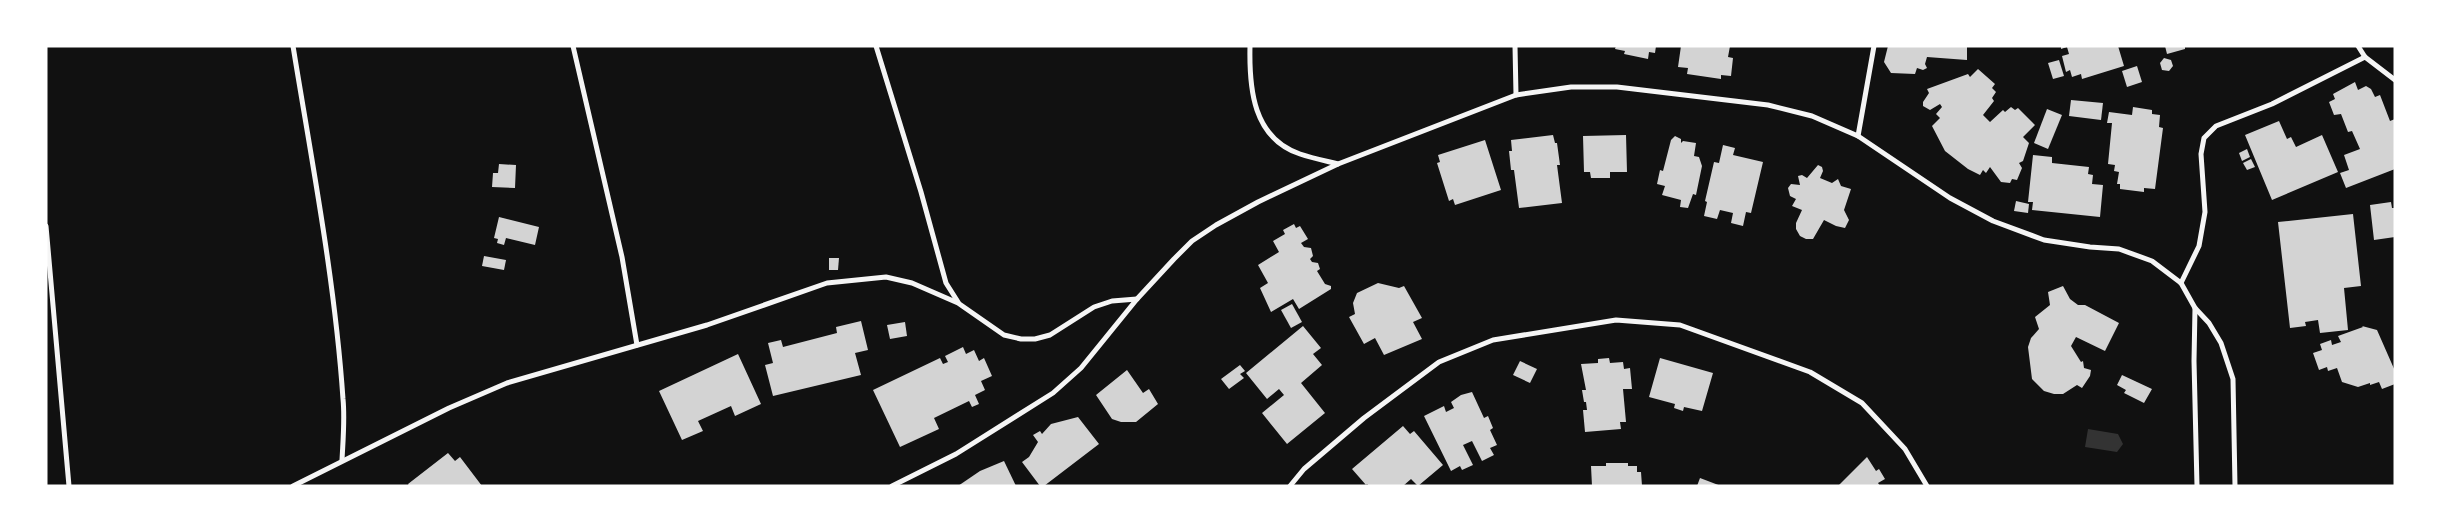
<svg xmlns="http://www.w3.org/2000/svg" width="2441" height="532" font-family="Merriweather,serif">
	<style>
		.water { fill: #333 }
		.building { fill: #d3d3d3 }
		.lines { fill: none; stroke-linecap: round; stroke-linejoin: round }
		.minor { stroke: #f5f5f5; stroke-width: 5 }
	</style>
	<rect width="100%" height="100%" fill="#111"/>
	<!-- water -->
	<polygon class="water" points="2088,429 2118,434 2123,444 2117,452 2085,447"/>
	<!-- building -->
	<g class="building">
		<polygon points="1616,46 1656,46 1655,53 1649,52 1648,59 1624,54 1625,51 1615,49"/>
		<polygon points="1681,46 1730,46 1728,57 1733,58 1731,76 1721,75 1721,79 1687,74 1688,68 1678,67"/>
		<polygon points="1888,46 1967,46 1967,60 1927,57 1925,64 1927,68 1923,70 1917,68 1915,74 1891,73 1884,62"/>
		<polygon points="2061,46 2118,46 2124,66 2082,79 2081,74 2072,77 2070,70 2066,72 2062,56 2069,54 2067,47 2061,49"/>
		<polygon points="2165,46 2185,46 2185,49 2167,54"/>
		<polygon points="2164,58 2171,60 2173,66 2169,71 2162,70 2160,63"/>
		<polygon points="2059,60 2064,76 2053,79 2048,63"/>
		<polygon points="2137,66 2142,82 2127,87 2122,71"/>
		<polygon points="1978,69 1995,84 1992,88 1996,92 1992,98 1994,101 1983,115 1990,122 2003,110 2005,112 2011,107 2015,110 2018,108 2035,125 2023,137 2029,143 2023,161 2019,163 2022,168 2017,180 2012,179 2010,183 2001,182 1990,167 1986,173 1983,170 1980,175 1968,169 1945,151 1932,126 1940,118 1936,114 1942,107 1940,104 1930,110 1923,106 1923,102 1929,93 1927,89 1968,74 1970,77"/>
		<polygon points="2355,82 2358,90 2366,86 2371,89 2375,97 2380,95 2390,121 2395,119 2395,169 2346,188 2340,173 2349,170 2344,155 2360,149 2352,131 2348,132 2341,114 2334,115 2329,102 2335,99 2333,94"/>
		<polygon points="2071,100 2103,103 2101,120 2069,116"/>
		<polygon points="2133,107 2152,110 2152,114 2160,115 2159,127 2163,128 2155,189 2144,188 2144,192 2120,189 2120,184 2117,184 2119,172 2114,171 2115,165 2108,164 2112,123 2107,123 2109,112 2132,115"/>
		<polygon points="2047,109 2062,115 2048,149 2034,143"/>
		<polygon points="2279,121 2287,139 2291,137 2296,147 2322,135 2338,172 2272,200 2245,135"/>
		<polygon points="1553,135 1555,143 1557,143 1560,165 1557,165 1562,203 1519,208 1514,170 1511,170 1509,151 1512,151 1511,140"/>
		<polygon points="1626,135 1627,172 1610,172 1610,178 1591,178 1590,172 1584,172 1583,136"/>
		<polygon points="1675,136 1681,139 1681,143 1683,141 1696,143 1694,156 1699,157 1702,166 1696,195 1693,194 1688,208 1680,207 1681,200 1662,195 1665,186 1657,184 1660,170 1663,171 1671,140"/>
		<polygon points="1485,140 1501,190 1455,205 1453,199 1449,201 1437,163 1440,162 1438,155"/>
		<polygon points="1723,145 1735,148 1733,155 1763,162 1751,213 1746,212 1743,226 1731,223 1733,213 1720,210 1717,219 1704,216 1707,202 1705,201 1714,162 1719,163"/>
		<polygon points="2247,149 2250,157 2242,161 2239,153"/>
		<polygon points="2033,155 2052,157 2052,163 2089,167 2088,174 2093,175 2092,184 2103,185 2100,217 2032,210 2033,202 2028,202"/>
		<polygon points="2251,159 2255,167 2247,170 2243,163"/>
		<polygon points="499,164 516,165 515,188 492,187 493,173 498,173"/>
		<polygon points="1818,165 1822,167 1823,171 1820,178 1832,183 1838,179 1841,186 1851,189 1844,210 1849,220 1845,228 1836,226 1824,220 1813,239 1806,239 1800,236 1796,229 1796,223 1802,210 1792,206 1796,199 1790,196 1788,188 1791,184 1800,185 1798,176 1802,175 1807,178"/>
		<polygon points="2016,201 2029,204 2028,213 2014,211"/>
		<polygon points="2391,202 2392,208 2395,208 2395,237 2374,240 2370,205"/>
		<polygon points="2353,214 2361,286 2344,288 2348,330 2320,333 2318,320 2305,322 2306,326 2290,328 2278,222"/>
		<polygon points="499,217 539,227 535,245 506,238 504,245 497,243 498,239 494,238"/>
		<polygon points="1294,224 1296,228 1300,226 1308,239 1301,243 1304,247 1311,248 1313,256 1310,259 1312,262 1318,263 1320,269 1317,271 1325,284 1331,286 1331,289 1299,309 1293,299 1271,312 1260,288 1268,283 1258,265 1279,252 1273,241 1285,234 1283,230"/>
		<polygon points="484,256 506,260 504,270 482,266"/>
		<polygon points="829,258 839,258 838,270 829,270"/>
		<polygon points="1378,283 1399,288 1404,286 1422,318 1413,322 1422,339 1384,355 1375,338 1364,344 1349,317 1355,314 1353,303 1357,293"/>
		<polygon points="2063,286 2070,299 2078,305 2085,305 2119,323 2105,351 2076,337 2071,346 2081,362 2083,361 2084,368 2091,370 2090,376 2082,388 2077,385 2063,394 2054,394 2044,391 2032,379 2028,347 2031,338 2039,329 2035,317 2050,305 2048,292"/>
		<polygon points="1292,304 1302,322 1291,328 1281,310"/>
		<polygon points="861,321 868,350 855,353 861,375 773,396 765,365 773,363 768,343 781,340 783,347 837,333 836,327"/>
		<polygon points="905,322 907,336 890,339 887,325"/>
		<polygon points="1303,326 1321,348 1313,354 1322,365 1301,383 1325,413 1287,444 1262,413 1284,395 1279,389 1267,399 1246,373"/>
		<polygon points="2362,326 2377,330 2395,371 2395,384 2382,389 2379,382 2370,385 2370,383 2358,387 2342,382 2337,368 2328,371 2327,367 2319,370 2313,353 2322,350 2320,344 2331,340 2332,345 2341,342 2338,336 2363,327"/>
		<polygon points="963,347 966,354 974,350 979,361 984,358 992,376 981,381 985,390 975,395 979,404 972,407 969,401 934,418 939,429 900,447 873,390 940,358 943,364 948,362 945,356"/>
		<polygon points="738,354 761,404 735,416 731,406 698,421 703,431 682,440 659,391"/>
		<polygon points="1609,358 1610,363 1623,362 1624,369 1630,368 1632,389 1623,389 1626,422 1620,422 1621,429 1585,432 1583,410 1587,410 1586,402 1584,402 1582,390 1586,390 1581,364 1598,363 1598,359"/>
		<polygon points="1660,358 1713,373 1702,411 1684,407 1683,411 1674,408 1675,404 1649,397"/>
		<polygon points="1520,361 1537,369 1530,383 1513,375"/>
		<polygon points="1240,365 1245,371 1240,374 1244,378 1229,389 1221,379"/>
		<polygon points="1127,370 1143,393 1149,389 1158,404 1136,422 1121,422 1112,419 1096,395"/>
		<polygon points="2122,375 2152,389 2144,403 2124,393 2126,390 2117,385"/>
		<polygon points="1472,392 1484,418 1488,416 1493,428 1490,430 1497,445 1490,448 1494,455 1482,461 1472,441 1463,445 1473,465 1462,470 1460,466 1451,471 1424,416 1444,406 1446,412 1454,408 1451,402 1461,395"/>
		<polygon points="1078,417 1099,444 1044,486 1040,486 1022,462 1029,457 1038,442 1033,435 1040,431 1042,434 1051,424"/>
		<polygon points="1403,426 1410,434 1414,431 1443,465 1418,486 1411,479 1403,486 1369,486 1367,484 1366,485 1352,469"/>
		<polygon points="448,453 455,461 460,457 482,486 409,486 408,484"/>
		<polygon points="1867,457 1876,471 1879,469 1885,479 1878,483 1880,486 1838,486"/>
		<polygon points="1004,461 1016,486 958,486 980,471"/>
		<polygon points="1606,463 1628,463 1628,466 1637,466 1637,472 1641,472 1642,486 1592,486 1591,466 1606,466"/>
		<polygon points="1700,478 1721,486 1697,486"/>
	</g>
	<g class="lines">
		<!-- minor -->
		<g class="minor">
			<path d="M293 46C312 163 335 281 343 399 345 419 343 440 342 460"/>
			<polyline points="573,46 622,257 637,345"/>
			<polyline points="876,46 921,192 946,283 958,302"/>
			<path d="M1250 46C1249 89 1253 138 1300 154 1312 158 1326 161 1338 164"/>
			<polyline points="1515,46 1516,95"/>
			<polyline points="2358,46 2365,57 2395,80"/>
			<polyline points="1858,136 1874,46"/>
			<polyline points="46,226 69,486"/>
			<polyline points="2181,283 2199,246 2205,212 2201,154 2204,138 2216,126 2272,104 2365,57"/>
			<polyline points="2195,308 2194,361 2197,486"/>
			<polyline points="293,486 449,408 507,383 707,325 827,283 886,277 912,283 958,303 1004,335 1021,339 1035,339 1050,335 1094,307 1112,301 1137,299"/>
			<polyline points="892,486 956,454 1053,393 1081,368 1137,299 1174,259 1192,241 1216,225 1258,202 1338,164 1516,95 1571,87 1617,87 1768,105 1812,116 1858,136 1950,198 1993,221 2044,240 2090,247 2119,249 2152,261 2181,283 2195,308 2209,323 2221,343 2233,379 2235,486"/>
			<polyline points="1290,486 1304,469 1364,418 1439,362 1493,340 1616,320 1680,325 1810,372 1862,403 1905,449 1927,486"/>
		</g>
	</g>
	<!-- border -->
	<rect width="2441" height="532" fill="none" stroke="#ffffff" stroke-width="95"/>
</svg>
